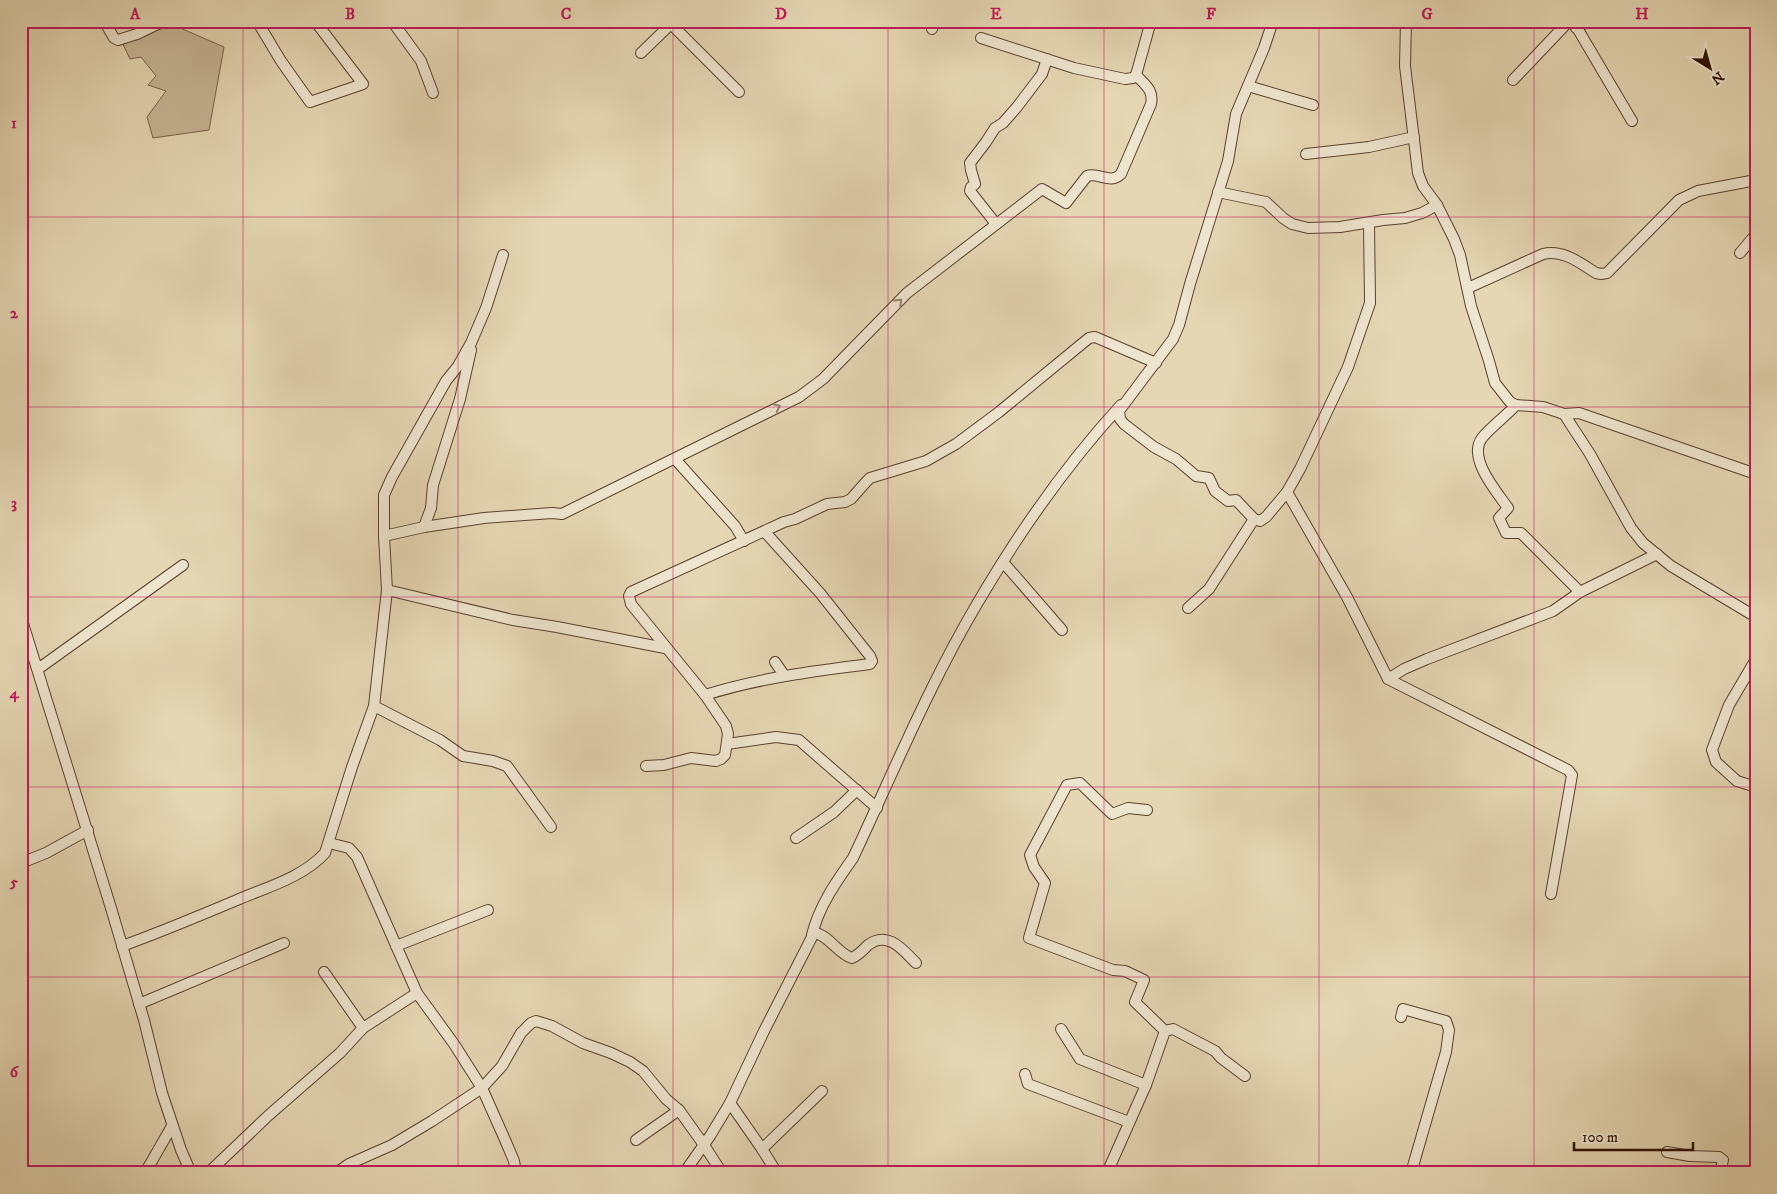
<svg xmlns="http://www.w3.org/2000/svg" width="1777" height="1194" font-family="'IM FELL DW Pica',serif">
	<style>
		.green { fill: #c6b595; stroke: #79624a }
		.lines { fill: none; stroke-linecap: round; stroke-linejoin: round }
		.minor-casing { stroke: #5a412d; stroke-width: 12 }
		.minor { stroke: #eee5ce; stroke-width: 10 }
		.oneway { stroke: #978571 }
		.grid { fill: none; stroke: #c2185b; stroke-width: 1; stroke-opacity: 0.55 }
		.neatline { fill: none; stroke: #c2185b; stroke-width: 2 }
		.grid-label { font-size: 16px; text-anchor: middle; font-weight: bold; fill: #c2185b }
	</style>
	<rect width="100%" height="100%" fill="#e5d7b4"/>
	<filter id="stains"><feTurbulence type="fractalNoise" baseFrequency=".004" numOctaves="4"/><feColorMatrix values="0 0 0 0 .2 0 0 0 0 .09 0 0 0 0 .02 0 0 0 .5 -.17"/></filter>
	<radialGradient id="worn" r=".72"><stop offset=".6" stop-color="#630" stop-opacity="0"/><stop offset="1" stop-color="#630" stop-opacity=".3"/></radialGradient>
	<!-- green -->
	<polygon class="green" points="171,24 224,47 209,130 153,138 147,117 166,91 148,85 156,76 141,57 130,59 121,40"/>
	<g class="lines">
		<defs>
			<g id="minor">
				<polyline points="104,21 114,38 118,40 137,34 164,21"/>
				<polyline points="257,21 281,61 310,102 363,84 315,21"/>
				<polyline points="392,21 421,61 433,93"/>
				<polyline points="1273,21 1264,48 1236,114 1228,161 1190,284 1179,325 1173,339 1119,411 1120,419 1124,424 1154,447 1176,459 1196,476 1209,478 1215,491 1228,501 1236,500 1254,519 1260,521 1266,517 1287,492 1300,469 1348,367 1370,303 1369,223"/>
				<polyline points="1406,21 1405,66 1418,173 1423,186 1437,205 1454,239 1460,255 1471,306 1489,361 1495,383 1510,402 1516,405 1543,407 1564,414 1590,454 1631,528 1643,543 1671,566 1756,617"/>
				<polyline points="1573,21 1632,121"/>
				<polyline points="671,24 739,92"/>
				<polyline points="1576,28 1588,21"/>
				<polyline points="932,29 935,21"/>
				<polyline points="981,38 1074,68 1125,79 1133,78 1136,75 1151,21"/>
				<polyline points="641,53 674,21"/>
				<polyline points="1513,80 1569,21"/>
				<polyline points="1248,86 1313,105"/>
				<polyline points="1306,154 1369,147 1414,137"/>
				<polyline points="1218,192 1266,202 1283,218 1292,224 1308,228 1340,227 1383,220 1405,218 1422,213 1437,205"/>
				<polyline points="996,224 970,191 971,187 975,184 971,170 970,163 986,142 995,128 1003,123 1017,107 1042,74 1047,59"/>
				<polyline points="1740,253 1756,234"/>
				<path d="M1468 288 1543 254C1563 249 1580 263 1596 273L1601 274 1607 273 1679 200 1698 191 1756 180"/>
				<path d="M1516 405C1506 416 1492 426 1482 438 1467 458 1497 492 1508 508L1499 518 1506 533H1521L1580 592"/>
				<polyline points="1564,414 1579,413 1756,474"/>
				<polyline points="675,459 735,526 744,541"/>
				<polyline points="1287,492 1347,597 1388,679 1568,770 1572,775 1551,894"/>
				<polyline points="424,527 431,508 433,485 460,399 471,350"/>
				<path d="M384 536 424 527 484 518 552 513 562 514 799 397 823 379 907 293 1042 189 1066 203 1087 176C1099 172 1110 185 1121 174L1151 104C1154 90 1145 85 1136 75"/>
				<polyline points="1003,562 1062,630"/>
				<polyline points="387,590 513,620 557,627 665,648"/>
				<polyline points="1188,608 1209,589 1254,519"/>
				<polyline points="21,617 111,908 144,1020 162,1093 181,1150 191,1173"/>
				<polyline points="1756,659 1729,705 1712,750 1716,762 1737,781 1756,787"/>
				<polyline points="775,662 784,675"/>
				<polyline points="38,669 183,565"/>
				<polyline points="1388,679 1404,669 1427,659 1553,611 1580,592 1657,554"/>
				<path d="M705 695C759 678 814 671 870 664L872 661 870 656 820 593 765 532"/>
				<polyline points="374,706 440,740 463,756 493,761 507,766 551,827"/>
				<polyline points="727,744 776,737 799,740 877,808"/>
				<polyline points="646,766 664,765 691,758 716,761 721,759 725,755 728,734 726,726 705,695 631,604 629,596 631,592 784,522 795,519 827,504 845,502 851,499 866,482 870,478 926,461 956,444 999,412 1089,338 1095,337 1156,363"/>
				<polyline points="1147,810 1128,808 1112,814 1080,783 1067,785 1030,855 1034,867 1045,883 1029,938 1113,970 1125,971 1144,980 1135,1002 1165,1031"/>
				<polyline points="796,838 834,812 857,790"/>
				<polyline points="329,843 349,848 357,857 417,993 454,1044 482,1088 506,1142 514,1161 516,1173"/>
				<polyline points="21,863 46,853 88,830"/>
				<path d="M812 935C819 906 836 882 853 858 893 773 929 685 977 604 1018 534 1066 465 1121 405"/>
				<path d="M122 946C161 932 199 916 237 900 267 887 302 878 325 853L352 767 374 706 387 590 384 536V495L392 477 446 381 458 366 471 343 486 308 503 255"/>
				<polyline points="396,946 488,910"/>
				<polyline points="324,972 363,1028"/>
				<polyline points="139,1004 284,943"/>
				<polyline points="1401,1017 1403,1009 1446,1021 1449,1030 1446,1052 1411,1173"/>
				<polyline points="1061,1029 1080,1059 1146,1085"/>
				<polyline points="1025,1074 1028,1084 1129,1122"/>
				<path d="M730 1103 764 1031 814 933C828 934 838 954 852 958 859 955 863 950 868 945 888 930 903 950 916 963"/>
				<polyline points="636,1140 679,1110"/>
				<polyline points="762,1149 822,1091"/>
				<polyline points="1667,1152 1690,1156 1719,1157 1723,1160 1720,1173"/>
				<polyline points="145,1173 172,1126"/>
				<polyline points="208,1173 269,1115 340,1053 363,1028 417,993"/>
				<polyline points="336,1173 349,1164 392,1145 432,1121 482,1088 502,1066 521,1033 531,1023 536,1021 552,1026 583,1043 611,1053 630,1062 643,1071 666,1099 679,1110 704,1145 722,1173"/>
				<polyline points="684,1173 710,1136 730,1103 762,1149 775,1170"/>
				<polyline points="1107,1173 1146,1085 1165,1031 1173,1029 1215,1051 1221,1058 1245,1076"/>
				<polyline points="1448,1173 1454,1173"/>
			</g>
		</defs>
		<!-- minor casing -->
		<use href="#minor" class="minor-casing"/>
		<!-- minor -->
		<use href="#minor" class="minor"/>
	</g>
	<!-- one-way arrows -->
	<defs><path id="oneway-chevron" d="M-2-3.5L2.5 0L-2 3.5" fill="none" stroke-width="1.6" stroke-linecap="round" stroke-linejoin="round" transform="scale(1.25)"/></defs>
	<g class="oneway">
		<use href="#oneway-chevron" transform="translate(899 302) rotate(-44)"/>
		<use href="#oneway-chevron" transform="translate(777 407) rotate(-26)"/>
	</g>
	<!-- grid -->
	<path class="grid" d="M243 21V1173M458 21V1173M673 21V1173M888 21V1173M1104 21V1173M1319 21V1173M1534 21V1173M21 217H1756M21 407H1756M21 597H1756M21 787H1756M21 977H1756"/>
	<!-- margin -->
	<rect width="1777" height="1194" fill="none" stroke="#e5d7b4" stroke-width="55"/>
	<!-- north arrow -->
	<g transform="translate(1710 68) rotate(143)" stroke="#eee5ce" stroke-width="4" paint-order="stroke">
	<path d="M0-4L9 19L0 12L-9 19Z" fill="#2c0f00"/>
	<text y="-8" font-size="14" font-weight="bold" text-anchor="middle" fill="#2c0f00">N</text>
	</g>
	<!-- scale -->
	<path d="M1574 1142v8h119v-8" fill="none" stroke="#2c0f00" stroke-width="2.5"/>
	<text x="1582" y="1142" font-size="15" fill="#2c0f00" stroke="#eee5ce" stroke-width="4" paint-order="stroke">100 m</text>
	<rect x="28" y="28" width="1722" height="1138" class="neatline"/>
	<g class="grid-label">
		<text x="135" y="19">A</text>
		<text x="350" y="19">B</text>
		<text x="566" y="19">C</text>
		<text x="781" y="19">D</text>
		<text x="996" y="19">E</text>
		<text x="1211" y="19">F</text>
		<text x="1427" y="19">G</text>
		<text x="1642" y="19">H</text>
		<text x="14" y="128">1</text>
		<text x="14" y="318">2</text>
		<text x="14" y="508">3</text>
		<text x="14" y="698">4</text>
		<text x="14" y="887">5</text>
		<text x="14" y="1077">6</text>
	</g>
	<rect width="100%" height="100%" filter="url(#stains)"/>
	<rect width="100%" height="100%" fill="url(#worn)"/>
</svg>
